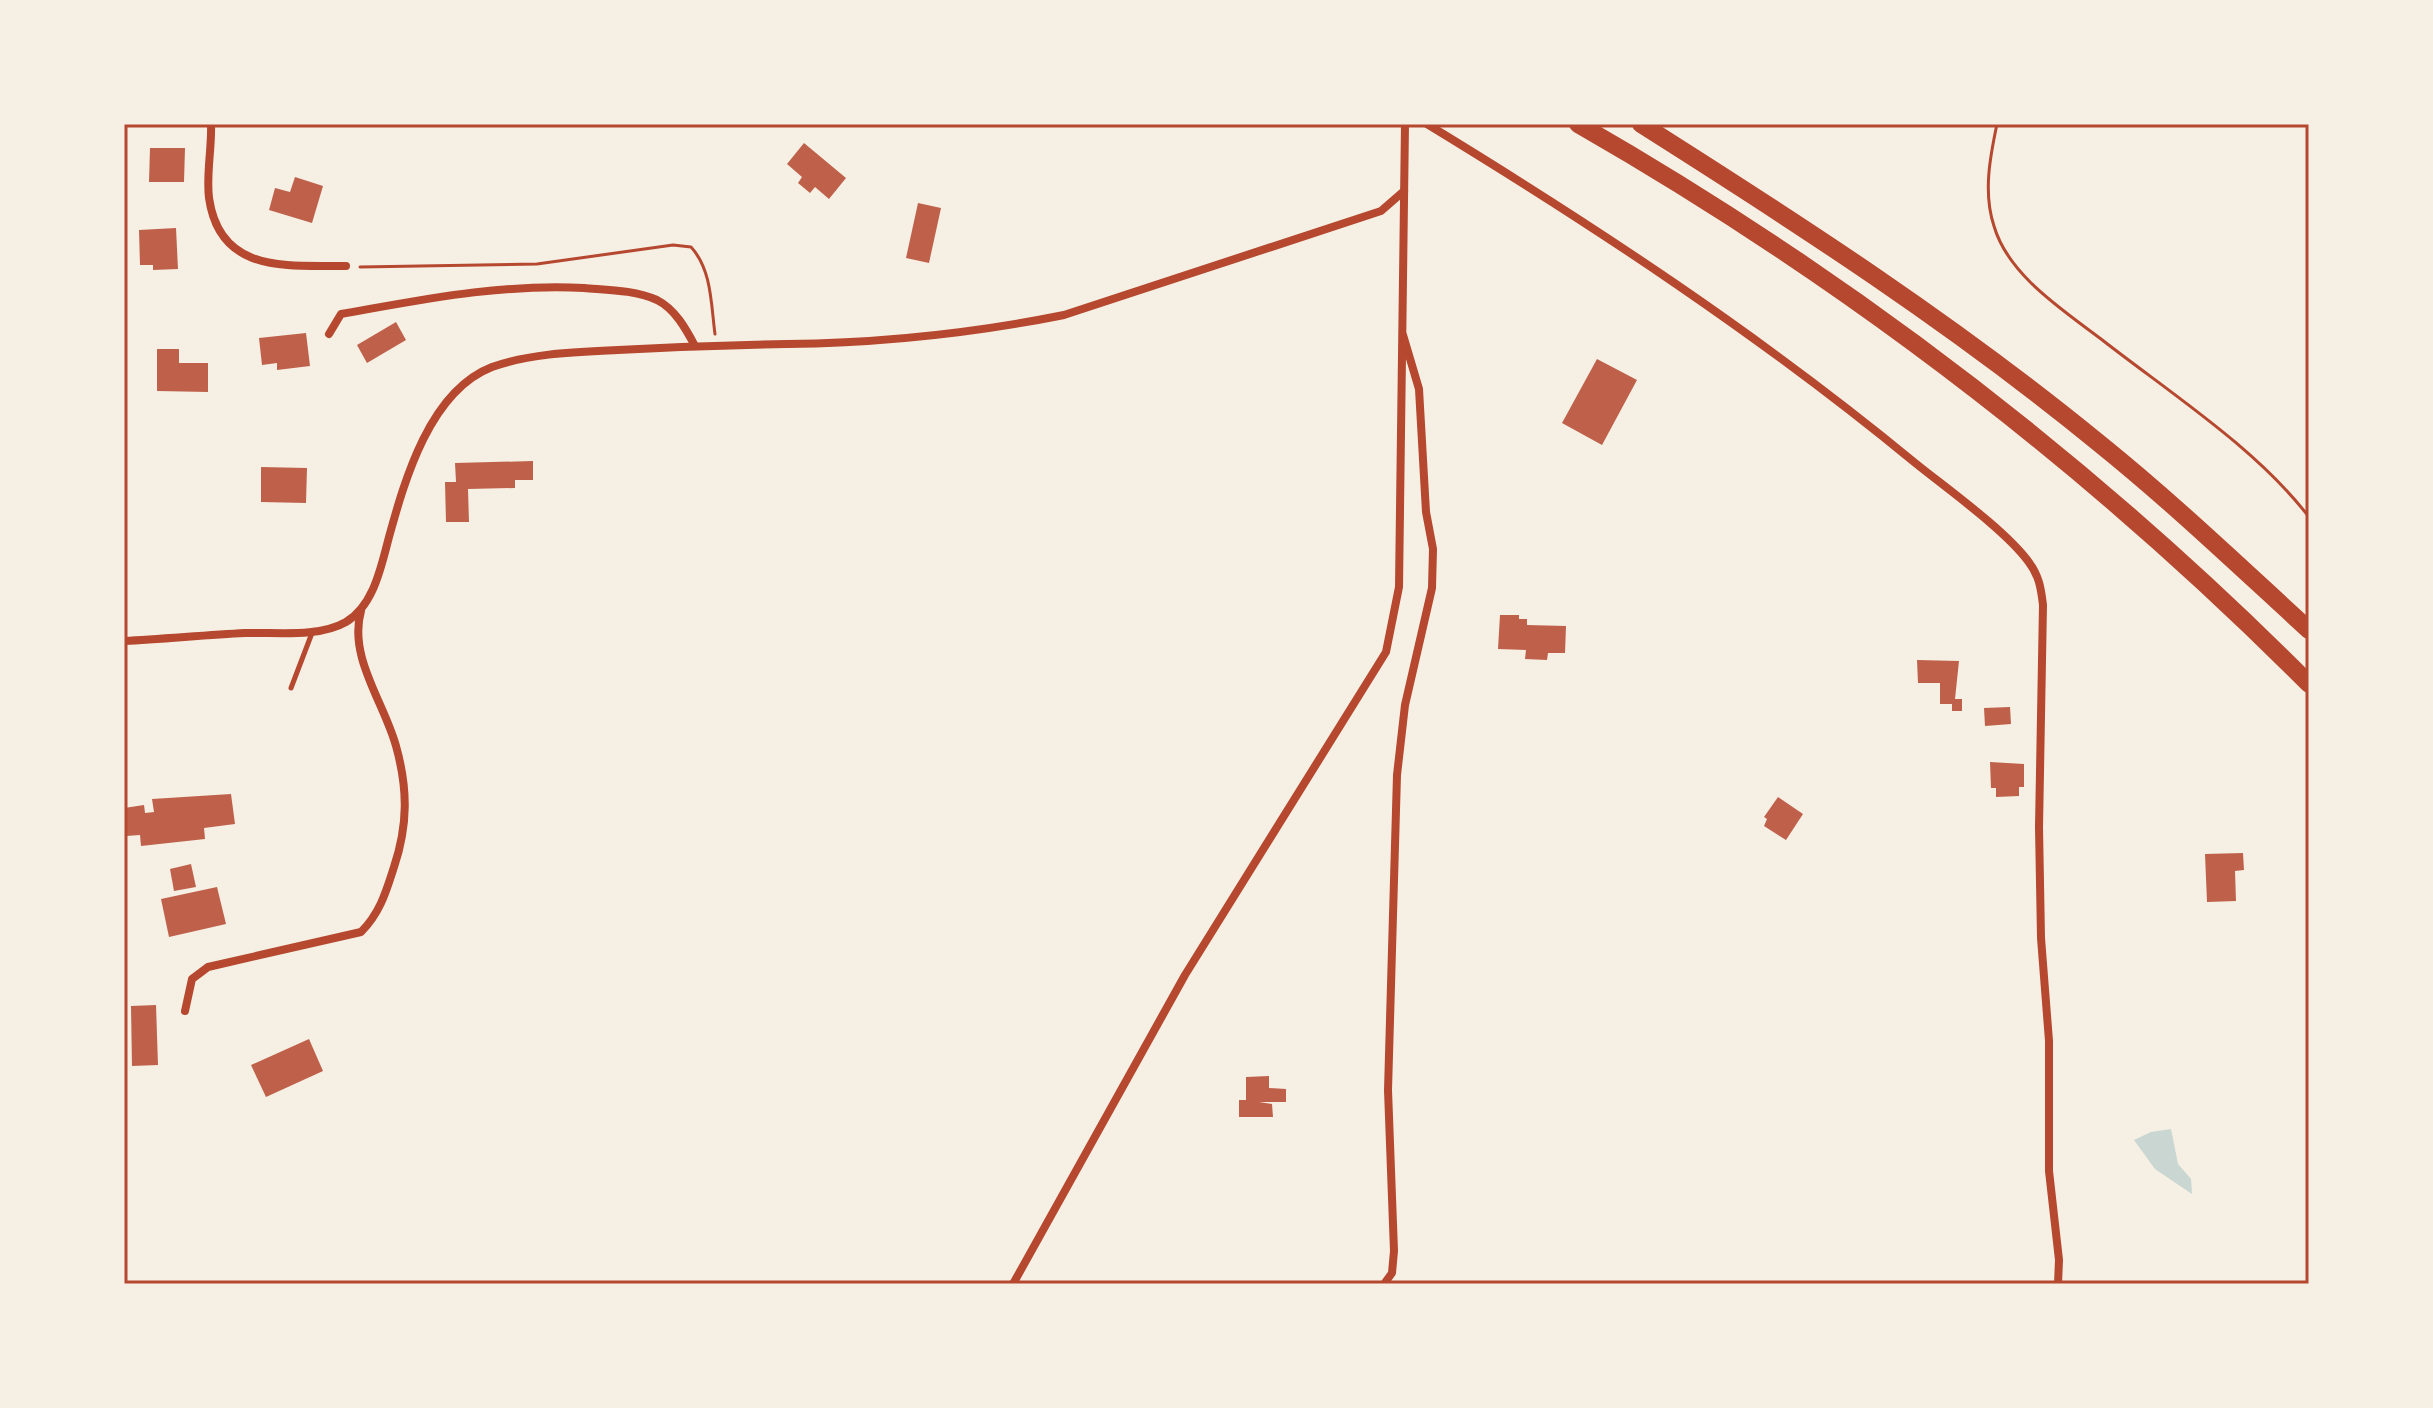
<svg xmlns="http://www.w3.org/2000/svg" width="2433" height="1408" font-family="Barlow,sans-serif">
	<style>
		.water { fill: #c9d6d2 }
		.building { fill: #bf614a }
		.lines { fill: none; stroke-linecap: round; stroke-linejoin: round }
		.path { stroke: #b5482f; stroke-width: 3 }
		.service { stroke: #b5482f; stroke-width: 5 }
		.minor { stroke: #b5482f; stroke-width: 8 }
		.motorway { stroke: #b5482f; stroke-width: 18 }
		.neatline { fill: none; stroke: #b5482f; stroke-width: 3 }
	</style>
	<rect width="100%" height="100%" fill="#f6efe4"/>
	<!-- water -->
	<polygon class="water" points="2171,1129 2178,1164 2191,1179 2192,1194 2155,1169 2134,1140 2151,1132"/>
	<!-- building -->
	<g class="building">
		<polygon points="804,143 846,178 829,199 815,187 810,193 798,183 802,177 787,164"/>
		<polygon points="150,148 185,148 184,182 149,182"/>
		<polygon points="295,177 323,186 312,223 269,210 275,188 290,192"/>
		<polygon points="918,203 941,208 929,263 906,258"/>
		<polygon points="176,228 178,269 153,270 153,265 140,265 139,230"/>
		<polygon points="396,322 406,340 367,363 357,345"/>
		<polygon points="306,333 310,366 277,370 277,363 262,365 259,338"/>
		<polygon points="157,349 179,349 179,363 208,363 208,392 157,391"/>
		<polygon points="1597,359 1637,380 1602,445 1562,423"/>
		<polygon points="533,461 533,480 515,480 515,488 468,489 469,522 446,522 445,482 456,482 455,463"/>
		<polygon points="261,467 307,468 306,503 261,502"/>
		<polygon points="1500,615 1519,615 1519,619 1527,619 1527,625 1566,626 1565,653 1548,653 1547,660 1525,659 1526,650 1498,649"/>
		<polygon points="1917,660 1959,661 1955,699 1962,699 1962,711 1952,711 1952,704 1940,704 1940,683 1918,683"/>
		<polygon points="2010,707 2011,724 1985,726 1984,708"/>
		<polygon points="1990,762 2024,764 2024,787 2019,787 2019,796 1996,797 1996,788 1991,788"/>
		<polygon points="231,794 235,824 204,828 205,839 141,846 140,835 126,836 124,808 144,805 145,813 154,812 152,799"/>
		<polygon points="1778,797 1803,814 1786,840 1764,826 1767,819 1764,817"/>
		<polygon points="2243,853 2244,870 2235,871 2236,901 2207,902 2205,854"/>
		<polygon points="191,864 196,887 174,891 170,869"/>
		<polygon points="217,887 226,924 169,937 161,899"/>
		<polygon points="156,1005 158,1065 132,1066 131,1006"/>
		<polygon points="309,1039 323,1071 266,1097 251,1065"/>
		<polygon points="1269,1076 1269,1088 1286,1089 1286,1102 1259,1102 1272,1104 1273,1117 1239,1117 1239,1100 1246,1100 1246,1077"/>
	</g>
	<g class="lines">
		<!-- path -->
		<g class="path">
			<path d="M1997 124C1990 157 1983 193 1994 226 2008 275 2063 310 2101 339 2170 393 2256 448 2309 517"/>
			<path d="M360 267 537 264 673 245 691 247C712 270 711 305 715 334"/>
		</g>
		<!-- service -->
		<polyline class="service" points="291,688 312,633"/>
		<!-- minor -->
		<g class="minor">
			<path d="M211 124C212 148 206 174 209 198 220 275 289 265 346 266"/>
			<path d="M1427 124C1596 227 1761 336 1914 462 1946 488 2004 529 2028 561 2039 575 2041 588 2043 605L2039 827 2041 938 2049 1041V1171L2059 1260 2058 1284"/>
			<path d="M329 334 341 314C426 299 497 284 584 288 608 290 635 290 657 300 675 309 686 329 695 346"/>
			<path d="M124 641C164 639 205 635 245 633 276 632 318 638 346 622 374 605 381 567 389 537 405 479 430 391 492 367 531 353 577 352 618 350 674 347 731 345 787 344 879 343 974 333 1064 315L1381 211 1404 191"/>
			<path d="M185 1011 192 979 208 967 361 932C380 913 386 892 394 867 408 825 408 789 396 746 384 702 348 657 361 611"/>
			<polyline points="1013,1284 1185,975 1386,652 1399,587 1405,124"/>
			<polyline points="1384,1284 1392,1273 1394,1251 1388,1090 1397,775 1405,705 1432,588 1433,549 1426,512 1419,389 1403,335"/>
		</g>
		<!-- motorway -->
		<g class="motorway">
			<path d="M1578 124C1845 277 2092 466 2309 684"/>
			<path d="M1641 124C1799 224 1955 325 2100 444 2172 502 2240 567 2309 630"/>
		</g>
	</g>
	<!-- border -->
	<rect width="2433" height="1408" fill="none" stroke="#f6efe4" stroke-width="252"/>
	<rect x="126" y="126" width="2181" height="1156" class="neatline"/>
</svg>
